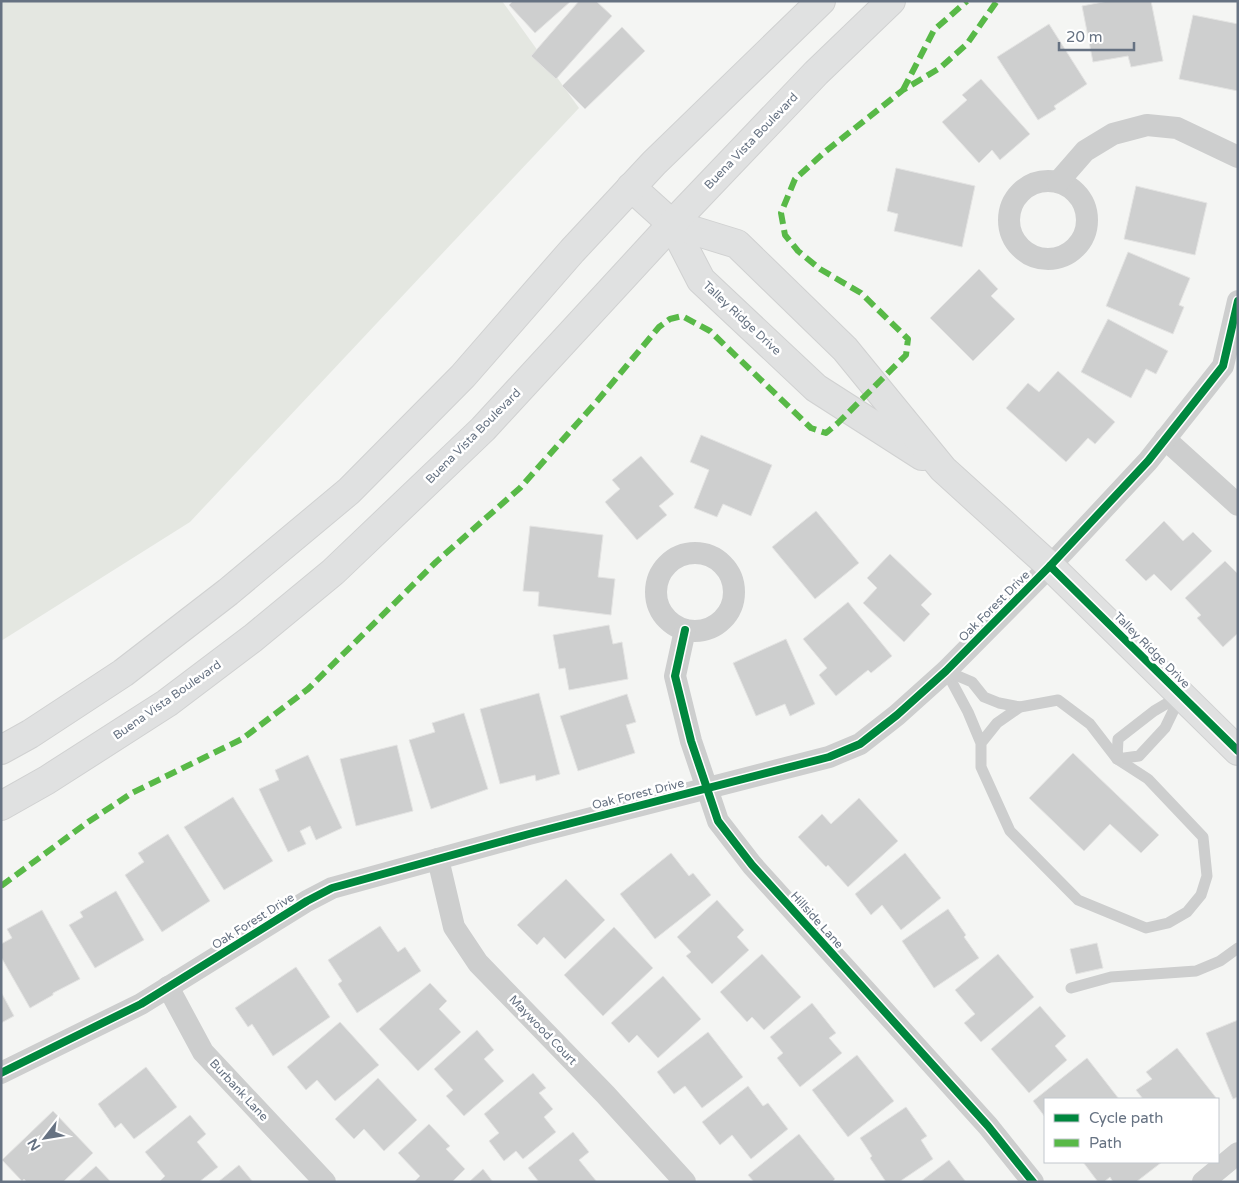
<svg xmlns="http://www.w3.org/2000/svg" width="1239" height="1183" font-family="'Varela Round',sans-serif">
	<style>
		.green { fill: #e4e7e1 }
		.building { fill: #cecfcf; stroke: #e4e4e3 }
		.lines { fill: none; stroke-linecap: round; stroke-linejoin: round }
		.secondary-casing { stroke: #d0d1d1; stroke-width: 30 }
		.lane { stroke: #cdcece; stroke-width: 11 }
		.street { stroke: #cdcece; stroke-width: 22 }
		.secondary { stroke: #e0e1e1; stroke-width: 28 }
		.quiet { stroke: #58b947; stroke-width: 6; stroke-dasharray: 12 6; stroke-linecap: butt }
		.cycleway-casing { stroke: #fff; stroke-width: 11 }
		.cycleway { stroke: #00873e; stroke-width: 8 }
		.labels { text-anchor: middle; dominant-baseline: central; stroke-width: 5; stroke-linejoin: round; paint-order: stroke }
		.street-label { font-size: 12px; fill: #667282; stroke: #fff }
	</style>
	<rect width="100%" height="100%" fill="#f4f5f3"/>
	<!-- green -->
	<polygon class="green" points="1,1 502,1 579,108 190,522 1,641"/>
	<!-- building -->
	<g class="building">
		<polygon points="513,1 571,1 535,33 509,5"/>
		<polygon points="579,1 596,1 612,16 556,79 531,56"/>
		<polygon points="1108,1 1151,1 1163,61 1131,67 1128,56 1093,62 1082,6"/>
		<polygon points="1193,15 1238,24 1238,91 1179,79"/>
		<polygon points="1049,24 1087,84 1054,106 1056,109 1038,120 997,57"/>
		<polygon points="622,27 645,51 585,109 562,86"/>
		<polygon points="981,79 1030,134 1000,160 992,150 979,163 942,122 967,100 962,95"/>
		<polygon points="896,168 975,186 962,247 894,231 898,214 887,211"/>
		<polygon points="1136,186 1207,203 1195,255 1124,239"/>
		<polygon points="1128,252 1190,278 1179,305 1184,307 1173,334 1106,306"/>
		<polygon points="979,269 998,289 991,296 1015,319 973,361 930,318"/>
		<polygon points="1108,319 1168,351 1156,374 1146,369 1131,398 1081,372"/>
		<polygon points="1058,371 1115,422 1095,444 1088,438 1066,462 1006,408 1028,383 1039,392"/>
		<polygon points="701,435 772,465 751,516 723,504 717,517 694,508 709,470 690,462"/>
		<polygon points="641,456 674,494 659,506 667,515 637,540 605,502 620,489 612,480"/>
		<polygon points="816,511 859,563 815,599 772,547"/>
		<polygon points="1164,521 1183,541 1193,532 1212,551 1171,591 1154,574 1146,581 1125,560"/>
		<polygon points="530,526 603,535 598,577 615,579 611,615 538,606 539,592 523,591"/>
		<polygon points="890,554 932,594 921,605 930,614 904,642 863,603 877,588 867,578"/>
		<polygon points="1225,561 1238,574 1238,633 1223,647 1197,618 1201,615 1185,598"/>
		<polygon points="848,602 892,656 871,673 868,670 836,696 819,675 827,668 803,639"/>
		<polygon points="609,625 613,644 622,642 628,679 569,690 565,668 559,669 553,635"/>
		<polygon points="786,639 815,704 790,716 785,704 756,716 733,663"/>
		<polygon points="539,693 560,774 536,781 535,775 500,784 480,709"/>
		<polygon points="627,694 636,722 626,725 635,753 578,771 560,716"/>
		<polygon points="464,713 488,789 431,809 409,740 435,732 432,723"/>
		<polygon points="397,745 413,811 356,826 340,759"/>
		<polygon points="1073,753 1159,835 1141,853 1110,824 1084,851 1029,798"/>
		<polygon points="308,755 342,828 316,840 310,826 300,831 306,844 288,852 259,789 279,780 275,770"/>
		<polygon points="233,797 273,861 224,890 184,827"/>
		<polygon points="859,798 898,841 848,887 828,865 826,867 798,837 822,814 831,824"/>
		<polygon points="168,834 210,901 162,932 125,875 144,862 138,853"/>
		<polygon points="671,853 689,876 693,873 711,895 655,939 620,894"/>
		<polygon points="905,853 941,898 901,930 882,905 871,915 855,894"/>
		<polygon points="566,879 605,920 565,959 544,937 537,945 517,925"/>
		<polygon points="116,891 144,940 95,968 69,925 83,917 80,912"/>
		<polygon points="717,900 744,930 737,937 749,950 712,984 686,956 691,952 677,937"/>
		<polygon points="948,909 966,935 964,937 979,958 934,988 902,941"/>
		<polygon points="42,910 80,979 53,993 53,995 30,1008 1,957 1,944 12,938 7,929"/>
		<polygon points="380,926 398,952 405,947 421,971 357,1013 338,984 342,981 328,960"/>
		<polygon points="614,927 653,968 603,1016 564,975"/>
		<polygon points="1097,943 1103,968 1076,974 1070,949"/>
		<polygon points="762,954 801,997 764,1030 752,1017 747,1022 720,992"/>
		<polygon points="998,954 1034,997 981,1042 964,1023 975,1014 955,990"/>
		<polygon points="296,967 330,1017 273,1056 252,1024 248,1027 235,1008"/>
		<polygon points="663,976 701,1019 658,1058 637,1035 629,1043 611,1023"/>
		<polygon points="430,983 447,1001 439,1009 461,1032 418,1071 379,1029"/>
		<polygon points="1,992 14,1016 1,1023"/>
		<polygon points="812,1003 836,1033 829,1038 842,1053 800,1087 777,1058 783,1053 770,1037"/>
		<polygon points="1040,1006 1066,1036 1055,1046 1067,1060 1029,1093 991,1049"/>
		<polygon points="1238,1020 1238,1097 1233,1099 1206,1033"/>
		<polygon points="340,1022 379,1065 335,1101 317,1080 306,1090 287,1067"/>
		<polygon points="477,1030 494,1050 484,1059 504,1081 464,1116 446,1096 453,1090 434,1069"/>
		<polygon points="708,1032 743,1077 702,1108 685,1086 674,1094 657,1072"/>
		<polygon points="1177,1048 1217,1099 1143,1099 1136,1090 1152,1079 1146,1072"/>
		<polygon points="857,1055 894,1101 848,1137 812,1090"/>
		<polygon points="1087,1058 1119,1099 1045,1099 1045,1117 1033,1101"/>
		<polygon points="146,1067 177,1107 134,1139 121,1123 115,1128 98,1104"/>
		<polygon points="533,1073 546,1088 539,1093 553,1109 544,1117 556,1132 523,1159 516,1151 504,1161 489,1141 499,1133 484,1114"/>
		<polygon points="378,1078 417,1120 384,1151 364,1129 354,1139 335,1119"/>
		<polygon points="748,1086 763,1106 768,1103 788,1129 751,1159 732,1135 720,1145 702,1122"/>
		<polygon points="906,1107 927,1136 921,1140 933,1159 899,1182 886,1182 870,1158 872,1156 860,1138"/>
		<polygon points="53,1111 93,1153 63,1182 27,1182 24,1179 22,1181 2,1160"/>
		<polygon points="190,1115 206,1134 197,1142 218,1167 199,1182 161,1182 160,1181 165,1176 145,1152"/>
		<polygon points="429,1124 450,1146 446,1149 465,1169 452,1182 414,1182 420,1176 398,1153"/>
		<polygon points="573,1132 589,1152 579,1160 597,1182 539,1182 528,1168"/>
		<polygon points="799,1134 835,1179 832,1182 754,1182 748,1175"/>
		<polygon points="949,1160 966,1182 920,1182"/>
		<polygon points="1083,1162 1162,1162 1136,1182 1113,1182 1110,1177 1104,1182 1098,1182"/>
		<polygon points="239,1165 253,1182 218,1182"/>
		<polygon points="96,1166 111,1182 78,1182"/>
		<polygon points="483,1169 493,1182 469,1182"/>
	</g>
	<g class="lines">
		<defs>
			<g id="secondary">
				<polyline points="631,187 672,224 701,280 816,388 922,456"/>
				<polyline points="672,224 737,244 845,349 943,469 1050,566 1238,751"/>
				<polyline points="1,750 30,734 123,673 228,592 349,491 463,376 572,251 654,163 821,1"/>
				<polyline points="1,806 47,780 167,703 253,638 333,572 483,429 672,224 816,73 891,1"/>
			</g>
		</defs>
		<!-- secondary casing -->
		<use href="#secondary" class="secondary-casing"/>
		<!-- lane -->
		<g class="lane">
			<polyline points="946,671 968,712 981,743 981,767 1010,831 1078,900 1146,928 1168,923 1187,912 1201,895 1207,876 1203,837 1148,779 1117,759 1090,724 1058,700 1020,707 997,723 981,743"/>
			<polyline points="946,671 972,682 984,697 999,703 1020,707"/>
			<polygon points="1181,695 1165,728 1139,756 1117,759 1118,739 1154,711"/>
			<polyline points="1071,988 1111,977 1196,971 1220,961 1238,948"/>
		</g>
		<!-- street -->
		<g class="street">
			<circle cx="1048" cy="220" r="39"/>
			<polyline points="1058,182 1085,151 1113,134 1147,125 1177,128 1238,157"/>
			<polyline points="1165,439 1238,505"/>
			<circle cx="695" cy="592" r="39"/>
			<polyline points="685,630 675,676 691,741 718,821 752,865 988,1126 1033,1182"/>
			<polyline points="438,859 454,927 478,963 605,1094 685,1182"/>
			<polyline points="168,987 203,1052 325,1182"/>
			<polyline points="1,1073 141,1004 307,901 332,888 529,834 829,757 860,744 897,715 946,671 1050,566 1148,461 1223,366 1238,301"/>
			<polyline points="1203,1182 1238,1153"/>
		</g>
		<!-- secondary -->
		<use href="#secondary" class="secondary"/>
		<!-- quiet -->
		<g class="quiet">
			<polyline points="903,90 934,30 967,1"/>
			<polyline points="1,886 88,822 132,793 242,739 308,689 436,562 520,488 598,400 659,327 670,319 682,316 710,331 811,428 826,433 838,423 906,355 908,339 861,293 820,269 798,251 785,235 781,213 795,179 826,151 903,90 940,68 967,44 997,1"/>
		</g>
		<defs>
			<g id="cycleway">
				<polyline points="1050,566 1238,751"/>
				<polyline points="685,630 675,676 691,741 718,821 752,865 988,1126 1033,1182"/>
				<polyline points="1,1073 141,1004 307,901 332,888 529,834 829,757 860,744 897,715 946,671 1050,566 1148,461 1223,366 1238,301"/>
			</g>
		</defs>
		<!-- cycleway casing -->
		<use href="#cycleway" class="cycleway-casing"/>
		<!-- cycleway -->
		<use href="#cycleway" class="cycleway"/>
	</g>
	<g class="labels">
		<!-- street labels -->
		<g class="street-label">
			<text transform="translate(751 141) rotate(-46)">Buena Vista Boulevard</text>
			<text transform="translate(742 318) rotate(43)">Talley Ridge Drive</text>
			<text transform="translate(473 436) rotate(-45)">Buena Vista Boulevard</text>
			<text transform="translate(994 606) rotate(-45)">Oak Forest Drive</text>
			<text transform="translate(1152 650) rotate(45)">Talley Ridge Drive</text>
			<text transform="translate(167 700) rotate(-35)">Buena Vista Boulevard</text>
			<text transform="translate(638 794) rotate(-14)">Oak Forest Drive</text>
			<text transform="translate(817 920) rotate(48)">Hillside Lane</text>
			<text transform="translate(253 921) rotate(-32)">Oak Forest Drive</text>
			<text transform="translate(543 1030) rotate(46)">Maywood Court</text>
			<text transform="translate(239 1090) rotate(47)">Burbank Lane</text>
		</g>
	</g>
	<!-- border -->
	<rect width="1239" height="1183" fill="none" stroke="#667282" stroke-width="5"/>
	<!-- legend -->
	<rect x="1044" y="1098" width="175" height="65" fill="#ffffff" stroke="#c2c7cd"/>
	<rect x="1054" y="1114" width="25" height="8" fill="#00873e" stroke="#c2c7cd"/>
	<text x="1089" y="1123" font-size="15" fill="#667282">Cycle path</text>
	<rect x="1054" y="1139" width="25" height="8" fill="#58b947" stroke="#c2c7cd"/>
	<text x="1089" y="1148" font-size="15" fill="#667282">Path</text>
	<!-- north arrow -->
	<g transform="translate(45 1138) rotate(239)" stroke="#ffffff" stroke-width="4" paint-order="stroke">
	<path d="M0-4L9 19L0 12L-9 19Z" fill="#667282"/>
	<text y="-8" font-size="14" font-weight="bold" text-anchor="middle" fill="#667282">N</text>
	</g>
	<!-- scale -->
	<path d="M1059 42v8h75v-8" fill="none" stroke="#667282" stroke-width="2.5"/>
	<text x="1066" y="42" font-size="15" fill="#667282" stroke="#ffffff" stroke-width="4" paint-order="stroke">20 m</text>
</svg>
